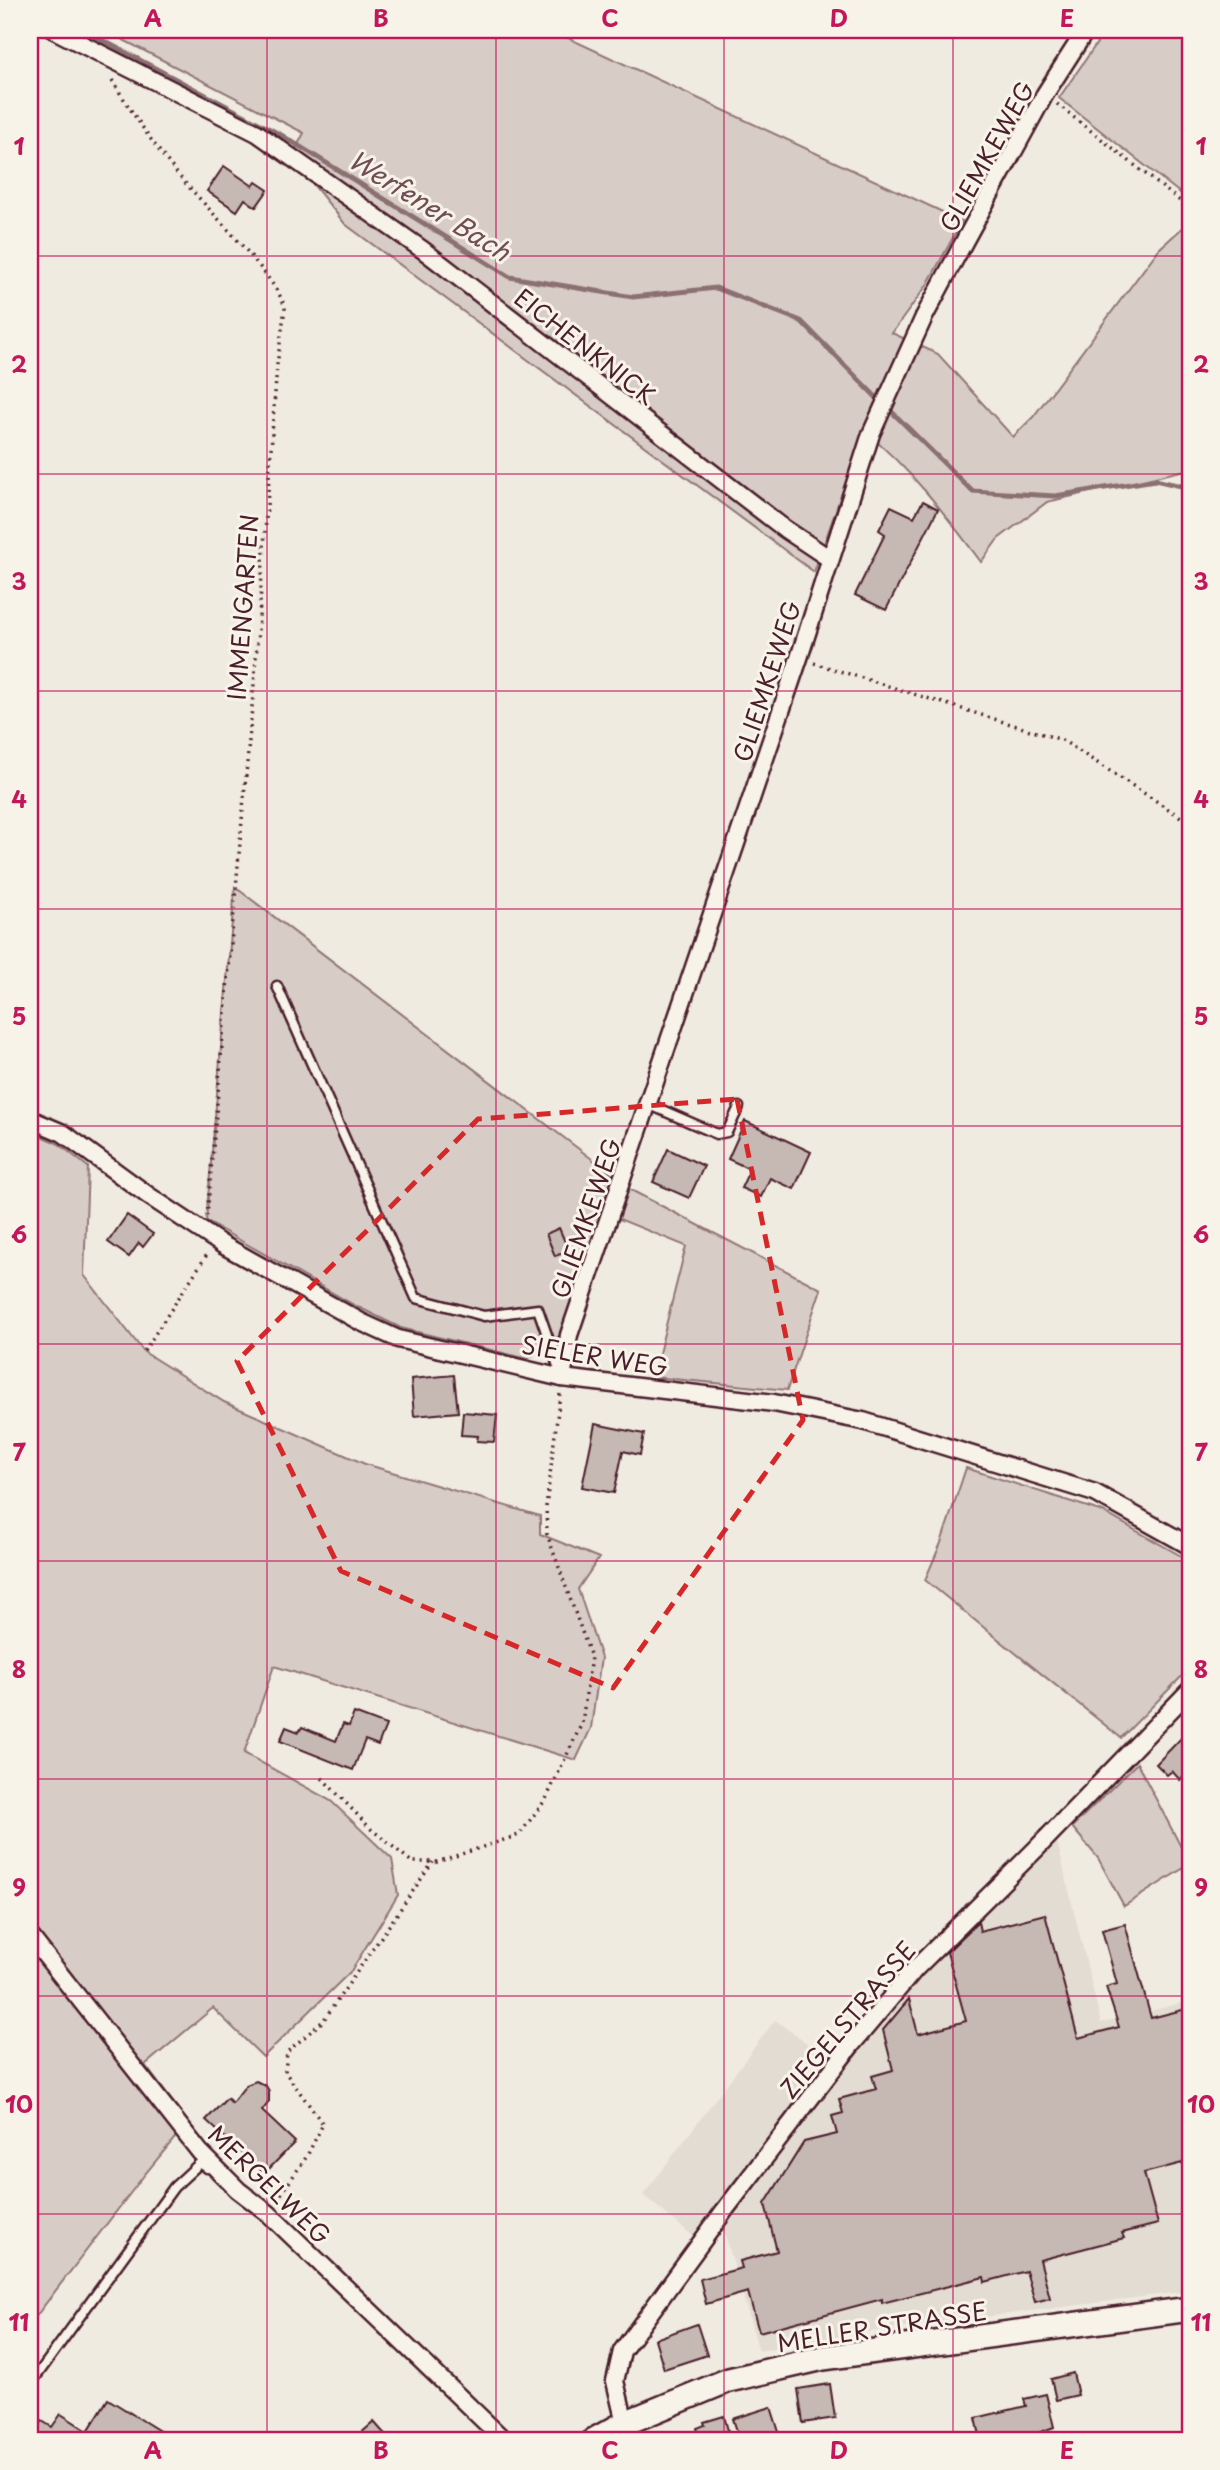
<svg xmlns="http://www.w3.org/2000/svg" width="1220" height="2470" font-family="'Playpen Sans',sans-serif">
	<style>
		.built { fill: #e3dcd2 }
		.green { fill: #d8cdc6; stroke: #917678; stroke-width: 2 }
		.lines { fill: none; stroke-linecap: round; stroke-linejoin: round }
		.stream { stroke: #8b6f72; stroke-width: 5 }
		.building { fill: #c6b8b3; stroke: #4a1f2b; stroke-width: 2 }
		.service-casing { stroke: #4a1f2b; stroke-width: 13 }
		.minor-casing { stroke: #4a1f2b; stroke-width: 21 }
		.secondary-casing { stroke: #4a1f2b; stroke-width: 28 }
		.path { stroke: #4a1f2b; stroke-width: 3.5; stroke-dasharray: 2 5; stroke-linecap: butt }
		.service { stroke: #f7f3e8; stroke-width: 8 }
		.minor { stroke: #f7f3e8; stroke-width: 16 }
		.secondary { stroke: #f7f3e8; stroke-width: 23 }
		.marked { fill: none; stroke: #d62828; stroke-width: 5; stroke-dasharray: 14 9; stroke-linejoin: round }
		.grid { fill: none; stroke: #c2185b; stroke-width: 2; stroke-opacity: 0.55 }
		.labels { text-anchor: middle; dominant-baseline: central; stroke-width: 6; stroke-linejoin: round; paint-order: stroke }
		.street-label { font-size: 24px; fill: #4a1f2b; stroke: #f7f3e8 }
		.water-label { font-size: 26px; font-style: italic; fill: #704e55; stroke: #f7f3e8 }
		.neatline { fill: none; stroke: #c2185b; stroke-width: 2.5 }
		.grid-label { font-size: 23px; text-anchor: middle; font-weight: bold; fill: #c2185b }
	</style>
	<rect width="100%" height="100%" fill="#f0ebe0"/>
	<filter id="ink" filterUnits="userSpaceOnUse"><feTurbulence type="fractalNoise" baseFrequency=".0143" numOctaves="2"/><feDisplacementMap in="SourceGraphic" scale="14" xChannelSelector="R" yChannelSelector="G"/><feConvolveMatrix kernelMatrix="1 2 1 2 8 2 1 2 1" color-interpolation-filters="sRGB"/></filter>
	<g filter="url(#ink)">
		<!-- built -->
		<polygon class="built" points="1057,1841 1101,2023 1190,2001 1190,2291 859,2333 759,2351 723,2228 694,2237 643,2195 775,2020 824,2056 838,2073 914,1974"/>
		<!-- green -->
		<g class="green">
			<path d="M104 30H551L962 221 927 285 892 333 938 354 1013 437 1033 417 1159 249 1190 221V469L1047 502 998 539 981 562C946 515 910 468 864 431L814 572 345 224 312 183 288 164 304 133Z"/>
			<polygon points="1106,30 1190,30 1190,201 1059,98"/>
			<polygon points="235,887 613,1175 563,1333 528,1359 401,1328 354,1305 206,1221"/>
			<polygon points="30,1131 59,1144 88,1167 84,1275 144,1352 224,1402 365,1464 540,1516 540,1534 599,1558 578,1589 601,1658 591,1728 576,1760 274,1666 244,1753 331,1801 392,1859 398,1895 351,1971 263,2057 213,2008 145,2065 188,2122 145,2174 30,2324"/>
			<polygon points="629,1189 821,1289 787,1390 653,1377 686,1246 619,1219"/>
			<polygon points="966,1468 1103,1512 1190,1561 1190,1668 1121,1738 925,1580 941,1543"/>
			<polygon points="1137,1763 1190,1864 1124,1906 1098,1858 1072,1827"/>
		</g>
		<g class="lines">
			<!-- stream -->
			<g class="stream">
				<polyline points="83,30 283,136 510,277 633,297 716,288 801,321 877,398"/>
				<polyline points="889,409 972,491 1055,496 1155,480 1190,488"/>
			</g>
		</g>
		<!-- building -->
		<g class="building">
			<polygon points="224,166 253,186 256,182 268,190 256,207 245,199 237,211 207,191"/>
			<polygon points="923,501 938,509 886,610 855,595 885,534 879,530 891,506 914,517"/>
			<polygon points="745,1121 811,1152 794,1189 770,1178 761,1197 741,1188 750,1169 728,1159"/>
			<polygon points="668,1149 704,1166 689,1198 653,1182"/>
			<polygon points="127,1215 153,1234 143,1247 139,1243 129,1257 108,1242"/>
			<polygon points="559,1228 569,1251 555,1256 546,1234"/>
			<polygon points="454,1375 458,1412 414,1416 411,1379"/>
			<polygon points="463,1412 497,1415 494,1442 477,1441 478,1436 461,1435"/>
			<polygon points="595,1424 644,1434 640,1455 623,1451 614,1493 582,1487"/>
			<polygon points="354,1713 386,1725 378,1745 365,1740 353,1770 280,1741 286,1727 299,1732 302,1727 336,1741 343,1724 349,1726"/>
			<polygon points="1190,1729 1190,1769 1180,1780 1172,1771 1167,1775 1156,1764"/>
			<polygon points="1045,1914 1078,2038 1119,2027 1106,1987 1117,1984 1102,1930 1125,1924 1151,2018 1190,2008 1190,2161 1144,2173 1158,2224 1122,2233 1124,2238 1040,2260 1050,2298 1035,2302 1026,2271 985,2282 984,2277 882,2303 882,2299 759,2332 748,2292 706,2304 700,2279 742,2268 740,2261 777,2251 765,2204 804,2142 837,2134 832,2116 843,2113 839,2099 876,2089 872,2076 893,2070 883,2030 909,1999 918,2034 966,2021 947,1952 978,1922 980,1931"/>
			<polygon points="256,2081 266,2086 269,2091 269,2102 262,2111 295,2142 264,2174 206,2120 227,2098 232,2103 246,2085"/>
			<polygon points="697,2324 707,2355 664,2369 655,2339"/>
			<polygon points="1073,2373 1078,2395 1056,2400 1051,2379"/>
			<polygon points="830,2384 835,2418 803,2423 798,2389"/>
			<polygon points="1046,2394 1054,2427 1019,2440 1017,2436 1000,2440 981,2440 976,2418 1026,2406 1024,2399"/>
			<polygon points="108,2399 174,2440 30,2440 42,2421 52,2427 61,2414 88,2431"/>
			<polygon points="771,2407 780,2435 764,2440 740,2440 733,2419"/>
			<polygon points="724,2416 729,2434 710,2440 700,2440 697,2428 705,2425 704,2422"/>
			<polygon points="374,2422 390,2440 353,2440"/>
		</g>
		<g class="lines">
			<defs>
				<g id="service">
					<polyline points="277,986 416,1298 484,1316 538,1309 560,1372"/>
					<polyline points="648,1104 717,1134 727,1132 739,1107"/>
					<polyline points="30,2385 174,2187 200,2163 207,2168"/>
				</g>
				<g id="minor">
					<polyline points="54,30 257,133 423,250 785,529 830,559"/>
					<polyline points="30,1119 63,1133 149,1196 223,1245 361,1322 398,1339 562,1378 774,1403 863,1421 1095,1493 1190,1546"/>
					<polyline points="562,1378 569,1335 799,658 871,434 924,317 965,240 1045,94 1086,30"/>
					<polyline points="30,1936 200,2152 238,2190 268,2213 504,2440"/>
					<polyline points="625,2423 615,2381 622,2351 724,2211 852,2044 915,1969 1036,1849 1190,1690"/>
				</g>
				<polyline id="secondary" points="594,2440 625,2423 729,2380 823,2358 1190,2309"/>
			</defs>
			<!-- service casing -->
			<use href="#service" class="service-casing"/>
			<!-- minor casing -->
			<use href="#minor" class="minor-casing"/>
			<!-- secondary casing -->
			<use href="#secondary" class="secondary-casing"/>
			<!-- path -->
			<g class="path">
				<path d="M112 80C133 114 154 146 180 177 204 205 277 277 285 308L277 365 255 673 207 1216"/>
				<polyline points="1057,104 1190,209"/>
				<polyline points="814,663 1062,740 1190,823"/>
				<polyline points="144,1351 208,1253"/>
				<polyline points="322,1778 371,1829 412,1862 437,1862 519,1835 546,1799 582,1723 591,1657 547,1534 546,1507 560,1394"/>
				<polyline points="277,2200 307,2156 323,2124 285,2072 287,2052 323,2021 433,1862"/>
			</g>
			<!-- service -->
			<use href="#service" class="service"/>
			<!-- minor -->
			<use href="#minor" class="minor"/>
			<!-- secondary -->
			<use href="#secondary" class="secondary"/>
		</g>
	</g>
	<!-- marked area -->
	<path class="marked" d="M737 1099 803 1420 613 1688 341 1571 237 1361 478 1119Z"/>
	<!-- grid -->
	<path class="grid" d="M267 30V2440M496 30V2440M724 30V2440M953 30V2440M30 256H1190M30 474H1190M30 691H1190M30 909H1190M30 1126H1190M30 1344H1190M30 1561H1190M30 1779H1190M30 1996H1190M30 2214H1190"/>
	<g class="labels">
		<!-- street labels -->
		<g class="street-label">
			<text transform="translate(986 156) rotate(-61)">GLIEMKEWEG</text>
			<text transform="translate(586 346) rotate(38)">EICHENKNICK</text>
			<text transform="translate(242 607) rotate(-86)">IMMENGARTEN</text>
			<text transform="translate(766 681) rotate(-72)">GLIEMKEWEG</text>
			<text transform="translate(585 1218) rotate(-71)">GLIEMKEWEG</text>
			<text transform="translate(595 1355) rotate(9)">SIELER WEG</text>
			<text transform="translate(847 2019) rotate(-50)">ZIEGELSTRASSE</text>
			<text transform="translate(270 2184) rotate(44)">MERGELWEG</text>
			<text transform="translate(882 2326) rotate(-9)">MELLER STRASSE</text>
		</g>
		<!-- water labels -->
		<g class="water-label">
			<text transform="translate(430 205) rotate(32)">Werfener Bach</text>
		</g>
	</g>
	<!-- margin -->
	<rect width="1220" height="2470" fill="none" stroke="#f7f3e8" stroke-width="77"/>
	<rect x="38" y="38" width="1144" height="2394" class="neatline"/>
	<g class="grid-label">
		<text x="153" y="27">A</text>
		<text x="381" y="27">B</text>
		<text x="610" y="27">C</text>
		<text x="839" y="27">D</text>
		<text x="1067" y="27">E</text>
		<text x="19" y="155">1</text>
		<text x="1201" y="155">1</text>
		<text x="19" y="373">2</text>
		<text x="1201" y="373">2</text>
		<text x="19" y="590">3</text>
		<text x="1201" y="590">3</text>
		<text x="19" y="808">4</text>
		<text x="1201" y="808">4</text>
		<text x="19" y="1025">5</text>
		<text x="1201" y="1025">5</text>
		<text x="19" y="1243">6</text>
		<text x="1201" y="1243">6</text>
		<text x="19" y="1461">7</text>
		<text x="1201" y="1461">7</text>
		<text x="19" y="1678">8</text>
		<text x="1201" y="1678">8</text>
		<text x="19" y="1896">9</text>
		<text x="1201" y="1896">9</text>
		<text x="19" y="2113">10</text>
		<text x="1201" y="2113">10</text>
		<text x="19" y="2331">11</text>
		<text x="1201" y="2331">11</text>
		<text x="153" y="2459">A</text>
		<text x="381" y="2459">B</text>
		<text x="610" y="2459">C</text>
		<text x="839" y="2459">D</text>
		<text x="1067" y="2459">E</text>
	</g>
</svg>
